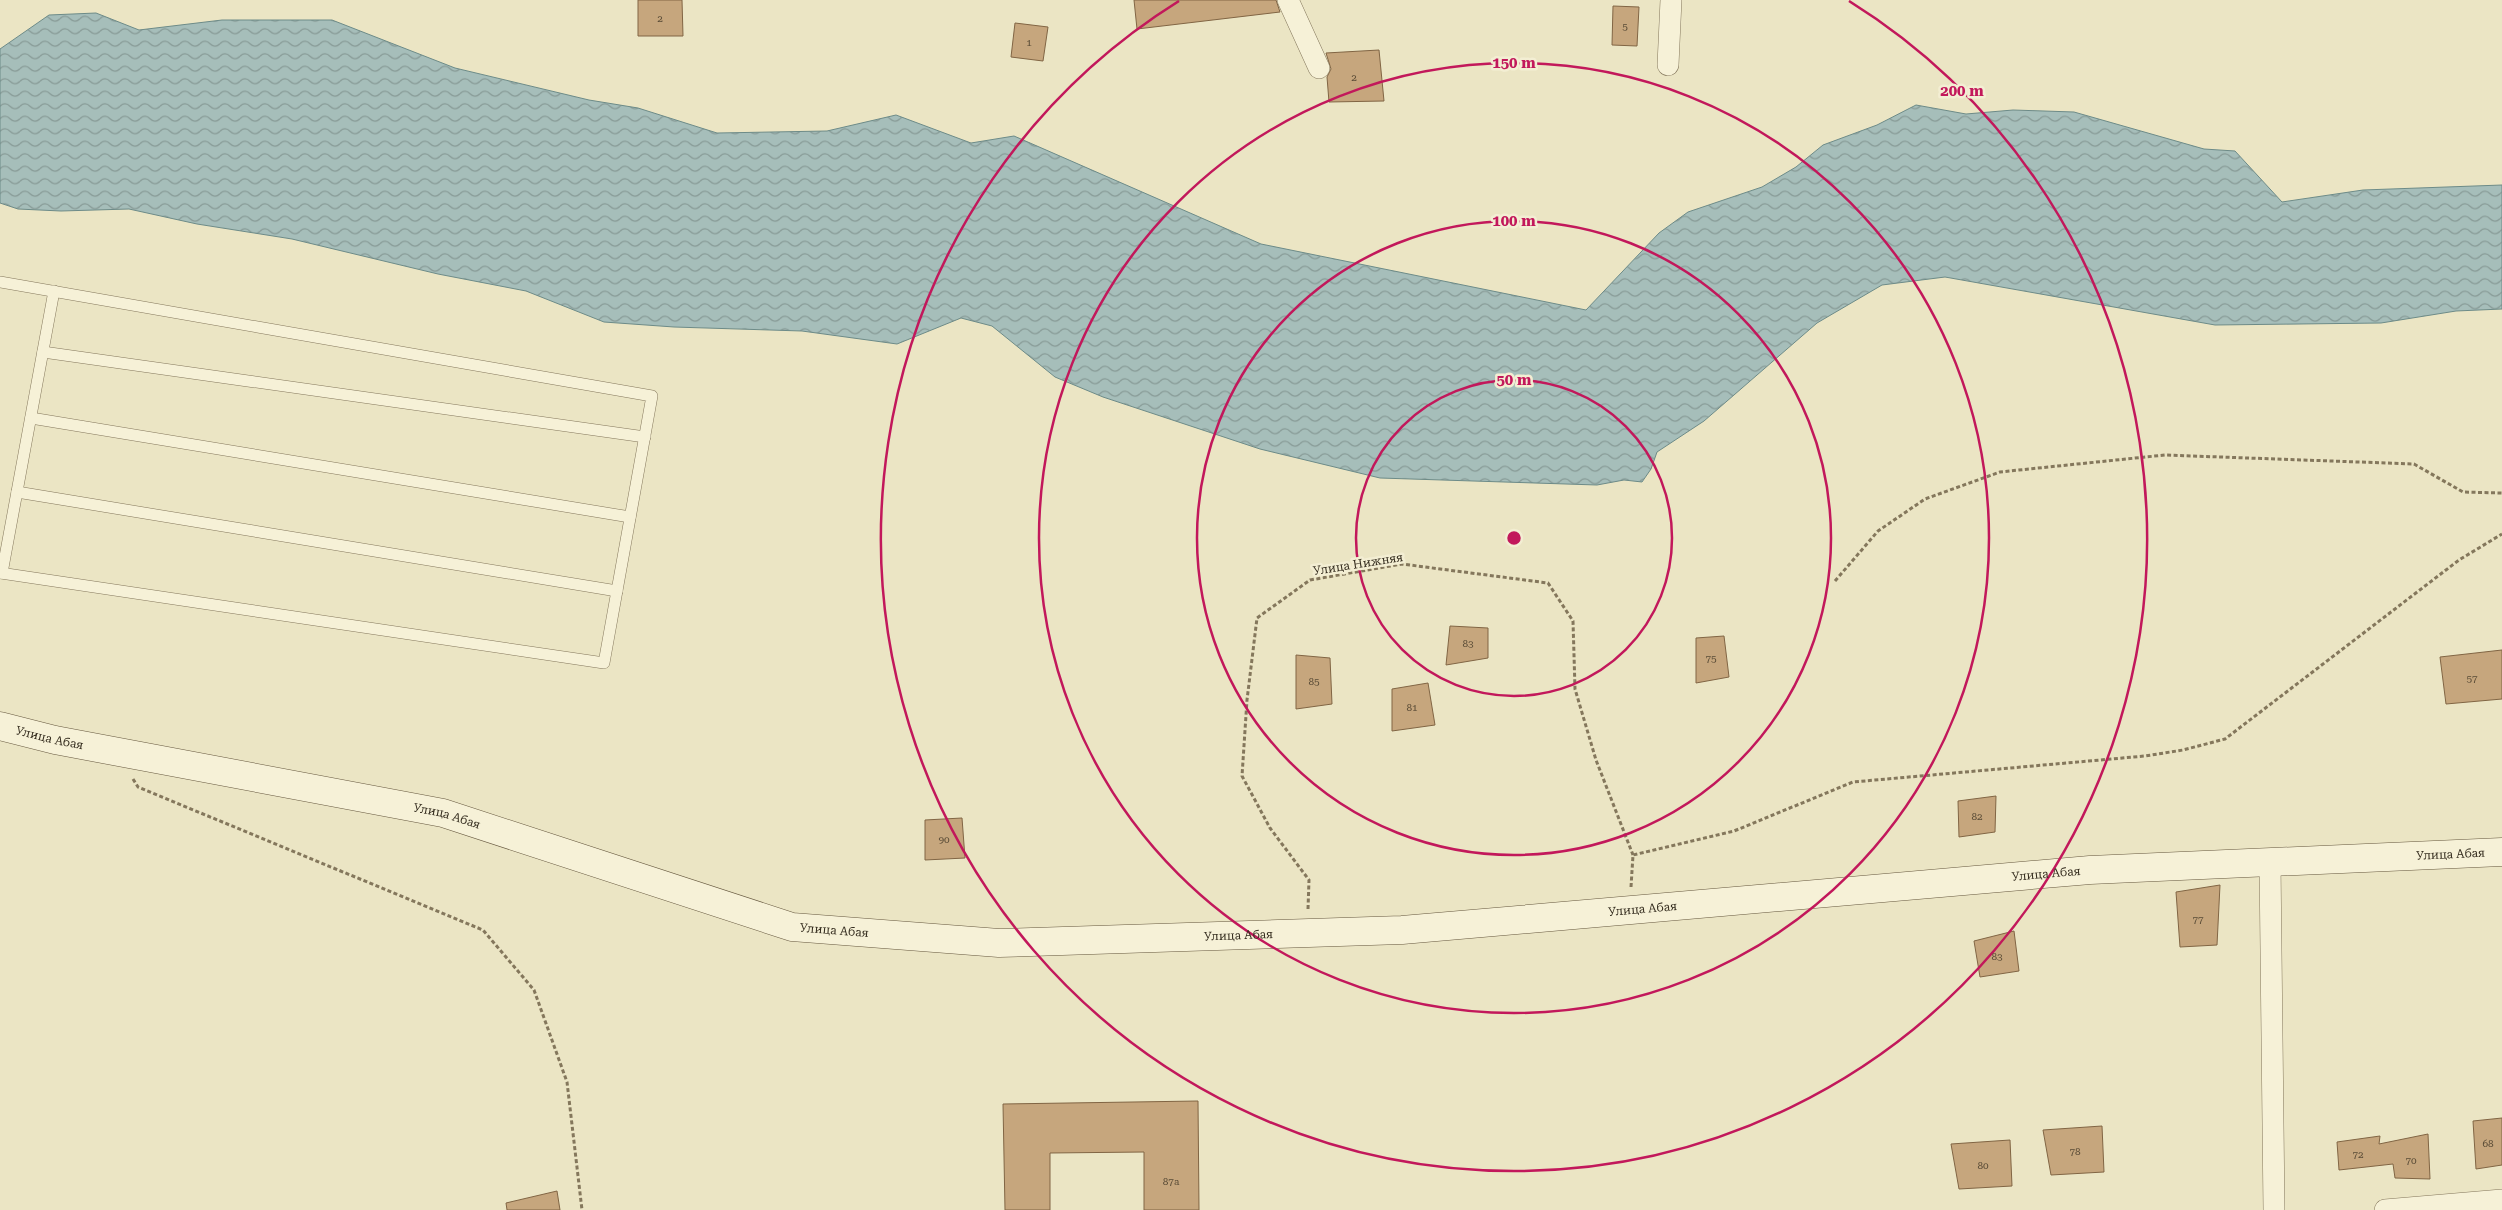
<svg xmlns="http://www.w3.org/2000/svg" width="2502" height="1210" font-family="'Roboto Serif',serif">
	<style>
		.water { fill: url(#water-waves); stroke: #6d8b88 }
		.building { fill: #c6a67d; stroke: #816544 }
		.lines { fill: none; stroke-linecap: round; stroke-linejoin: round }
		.lane-casing { stroke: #84775c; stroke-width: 12 }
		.street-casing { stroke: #84775c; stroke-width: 22 }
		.secondary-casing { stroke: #66583f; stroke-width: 29 }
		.path { stroke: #84775c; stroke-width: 3; stroke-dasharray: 4 2.5; stroke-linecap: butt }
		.lane { stroke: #f6f1d7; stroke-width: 11 }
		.street { stroke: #f6f1d7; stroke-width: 21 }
		.secondary { stroke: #f6f1d7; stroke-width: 28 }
		.ring { fill: none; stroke: #c2185b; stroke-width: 2.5 }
		.labels { text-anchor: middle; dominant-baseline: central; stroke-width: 5; stroke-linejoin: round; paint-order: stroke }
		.number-label { font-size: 10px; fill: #594b36 }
		.street-label { font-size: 12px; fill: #352d1f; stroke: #f3eed3 }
		.centre { fill: #c2185b; stroke: #f3eed3; stroke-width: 2.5 }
		.ring-label { font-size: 15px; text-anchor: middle; font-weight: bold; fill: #c2185b; stroke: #f3eed3; stroke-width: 5; stroke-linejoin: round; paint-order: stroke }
	</style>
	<defs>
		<pattern id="water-waves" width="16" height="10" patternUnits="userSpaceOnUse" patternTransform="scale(1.25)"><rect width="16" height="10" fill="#a6beba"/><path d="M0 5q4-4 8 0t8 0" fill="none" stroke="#889b97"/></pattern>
	</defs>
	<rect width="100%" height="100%" fill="#ebe5c4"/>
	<!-- water -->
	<polygon class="water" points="96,13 139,30 222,20 332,20 455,68 589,100 638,108 717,133 827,131 896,115 971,143 1014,136 1261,244 1586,310 1659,233 1688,212 1762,187 1796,167 1823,145 1877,125 1916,105 1966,114 2013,110 2074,112 2204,149 2235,151 2282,202 2363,190 2502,185 2502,309 2456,311 2381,323 2215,325 1945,277 1882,285 1817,323 1704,421 1657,452 1651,469 1642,482 1624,480 1597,485 1380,478 1260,449 1103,397 1055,377 992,326 961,318 897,344 802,331 674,327 604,322 526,291 438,274 292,239 197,224 129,209 61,211 18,209 0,203 0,49 49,15"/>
	<!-- building -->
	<g class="building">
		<polygon points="638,0 682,0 683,36 638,36"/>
		<polygon points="1134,0 1276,0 1280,12 1137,29"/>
		<polygon points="1613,6 1639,7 1637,46 1612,45"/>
		<polygon points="1015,23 1048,27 1043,61 1011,57"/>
		<polygon points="1379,50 1384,101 1329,102 1327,77 1331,69 1326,53"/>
		<polygon points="1450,626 1488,628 1488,658 1446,665"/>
		<polygon points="1724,636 1729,677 1696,683 1696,638"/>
		<polygon points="2502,650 2502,699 2446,704 2440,657"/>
		<polygon points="1296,655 1330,658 1332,704 1296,709"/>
		<polygon points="1428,683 1435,725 1392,731 1392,689"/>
		<polygon points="1996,796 1995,832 1959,837 1958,801"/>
		<polygon points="962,818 965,858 925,860 925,820"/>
		<polygon points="2220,885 2217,945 2180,947 2176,892"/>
		<polygon points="2014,931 2019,971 1980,977 1974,941"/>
		<polygon points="1198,1101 1199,1210 1144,1210 1144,1152 1050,1153 1050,1210 1005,1210 1003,1104"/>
		<polygon points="2502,1118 2502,1165 2476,1169 2473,1121"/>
		<polygon points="2102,1126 2104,1172 2051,1175 2043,1130"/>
		<polygon points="2428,1134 2430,1179 2395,1178 2393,1164 2339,1170 2337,1142 2380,1136 2379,1144"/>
		<polygon points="2010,1140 2012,1186 1959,1189 1951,1144"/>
		<polygon points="557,1191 560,1210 507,1210 506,1203"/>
	</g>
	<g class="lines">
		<defs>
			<g id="lane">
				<polyline points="0,282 652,396 604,663 0,573"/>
				<polyline points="43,352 645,437"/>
				<polyline points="31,418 630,517"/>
				<polyline points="17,492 617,591"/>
				<polyline points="2,573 54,291"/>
			</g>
			<g id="street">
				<polyline points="1288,0 1319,68"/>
				<polyline points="1668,65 1671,0"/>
				<polyline points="2270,863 2274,1210"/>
				<polyline points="2385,1210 2502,1200"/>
			</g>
			<g id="secondary">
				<path id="s1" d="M0 726 55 740 443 813 792 927 999 943 1402 930 2090 870 2502 852"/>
			</g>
		</defs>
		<!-- lane casing -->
		<use href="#lane" class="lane-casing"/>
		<!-- street casing -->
		<use href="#street" class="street-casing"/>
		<!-- secondary casing -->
		<use href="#secondary" class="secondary-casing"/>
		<!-- path -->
		<g class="path">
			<polyline points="1835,581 1878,531 1925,499 2000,472 2165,455 2414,464 2463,492 2502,493"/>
			<polyline points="133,779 138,787 483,930 534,990 567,1082 582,1210"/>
			<polyline points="1631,887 1633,855 1734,831 1853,782 2145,756 2183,750 2225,739 2459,560 2502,534"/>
			<polyline points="1308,909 1309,880 1270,828 1242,776 1247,700 1257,618 1310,580 1402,564 1548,583 1573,621 1575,689 1596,760 1633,855"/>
		</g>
		<!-- lane -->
		<use href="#lane" class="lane"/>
		<!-- street -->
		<use href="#street" class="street"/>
		<!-- secondary -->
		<use href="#secondary" class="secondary"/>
	</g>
	<!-- distance rings -->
	<g class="ring">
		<circle cx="1514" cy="538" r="158"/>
		<circle cx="1514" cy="538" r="317"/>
		<circle cx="1514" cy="538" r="475"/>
		<path d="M1849 1A633 633 0 1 1 1179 1"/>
	</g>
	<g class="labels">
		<!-- number labels -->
		<g class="number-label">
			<text x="660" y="18">2</text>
			<text x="1625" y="26">5</text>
			<text x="1029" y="42">1</text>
			<text x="1354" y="77">2</text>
			<text x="1468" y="643">83</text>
			<text x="1711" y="658">75</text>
			<text x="2472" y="678">57</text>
			<text x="1314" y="681">85</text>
			<text x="1412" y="707">81</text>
			<text x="1977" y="816">82</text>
			<text x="944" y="839">90</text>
			<text x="2198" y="919">77</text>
			<text x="1997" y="956">83</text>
			<text x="2488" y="1143">68</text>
			<text x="2075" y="1151">78</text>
			<text x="2358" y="1154">72</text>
			<text x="2411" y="1160">70</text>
			<text x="1983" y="1165">80</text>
			<text x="1171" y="1181">87а</text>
		</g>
		<!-- street labels -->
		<g class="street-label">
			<text transform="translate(1358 564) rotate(-9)">Улица Нижняя</text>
			<text stroke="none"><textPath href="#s1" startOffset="51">Улица Абая</textPath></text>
			<text stroke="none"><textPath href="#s1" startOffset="456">Улица Абая</textPath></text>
			<text stroke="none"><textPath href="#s1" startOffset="2481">Улица Абая</textPath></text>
			<text stroke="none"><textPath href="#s1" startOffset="2076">Улица Абая</textPath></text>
			<text stroke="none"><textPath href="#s1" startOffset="1671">Улица Абая</textPath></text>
			<text stroke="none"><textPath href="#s1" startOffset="861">Улица Абая</textPath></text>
			<text stroke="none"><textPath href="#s1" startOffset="1266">Улица Абая</textPath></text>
		</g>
	</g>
	<circle cx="1514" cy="538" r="8" class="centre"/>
	<g class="ring-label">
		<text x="1514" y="68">150 m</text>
		<text x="1962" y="96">200 m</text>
		<text x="1514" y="226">100 m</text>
		<text x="1514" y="385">50 m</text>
	</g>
</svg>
